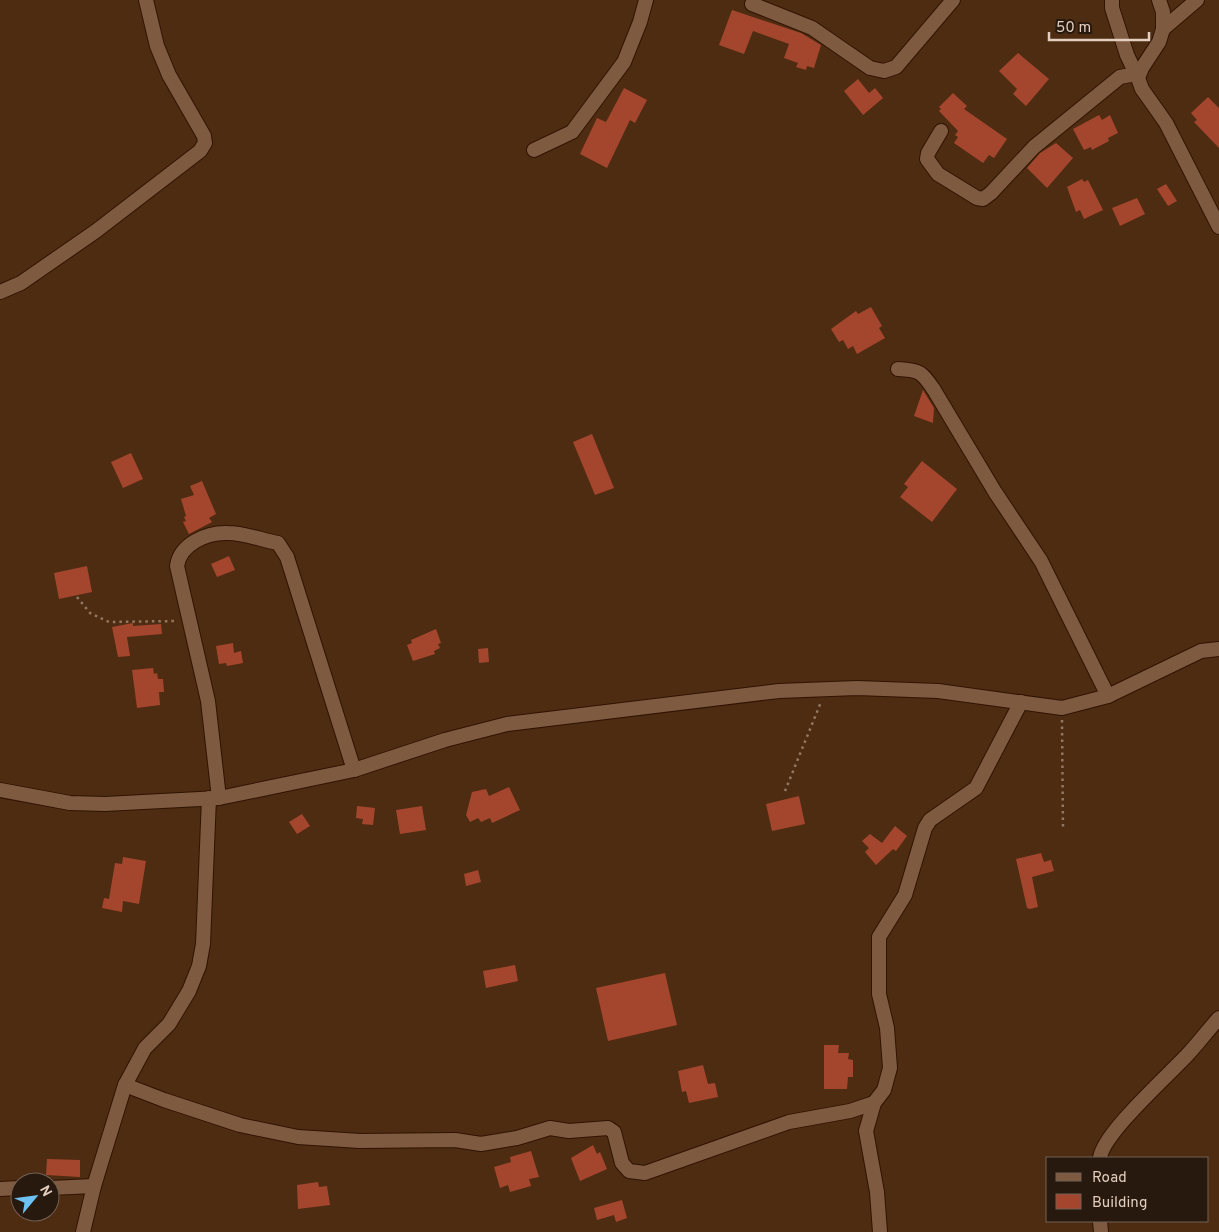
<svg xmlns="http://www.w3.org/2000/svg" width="1219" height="1232" font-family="Overpass,sans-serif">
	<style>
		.building { fill: #a4462d }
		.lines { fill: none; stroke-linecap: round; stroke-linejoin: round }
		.minor-casing { stroke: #311300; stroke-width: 16 }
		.path { stroke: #937863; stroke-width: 2.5; stroke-dasharray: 2.5 4; stroke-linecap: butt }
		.minor { stroke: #7e5a40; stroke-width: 14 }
	</style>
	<rect width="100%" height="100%" fill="#4d2c12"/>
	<!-- building -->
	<g class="building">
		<polygon points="732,10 801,33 821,45 814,68 807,66 806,70 796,67 798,63 784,58 789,44 753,31 744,54 719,45"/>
		<polygon points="1018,53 1049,79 1026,106 1013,94 1017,89 999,71"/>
		<polygon points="858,79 869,93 875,88 883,98 863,115 844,91"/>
		<polygon points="624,88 647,100 635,123 630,120 607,168 580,154 597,118 606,122"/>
		<polygon points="953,93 967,106 964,109 1007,139 994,158 989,155 983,163 954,143 958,137 955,135 958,131 939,111 941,109 939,107"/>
		<polygon points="1208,97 1219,108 1219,148 1194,122 1197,120 1191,113"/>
		<polygon points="1099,115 1102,120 1110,115 1118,133 1108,138 1109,141 1092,150 1091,147 1084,150 1073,129"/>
		<polygon points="1056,143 1073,158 1047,188 1027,168 1040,153"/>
		<polygon points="1082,179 1084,182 1088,180 1103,210 1084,219 1080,210 1076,212 1067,187"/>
		<polygon points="1166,184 1177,201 1168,206 1157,189"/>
		<polygon points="1137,198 1145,214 1120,226 1112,208"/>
		<polygon points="871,307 882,326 879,328 885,338 857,354 853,346 848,349 843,340 839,342 831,329 856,311 858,314"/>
		<polygon points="923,390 934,408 933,423 914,416"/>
		<polygon points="592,434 614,488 595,495 573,442"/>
		<polygon points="131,453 143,479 123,488 111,462"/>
		<polygon points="922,461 957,489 932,522 900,497 908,487 904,484"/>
		<polygon points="202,481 216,514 209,518 212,522 189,534 183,522 186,521 184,517 186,516 181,499 194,495 190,486"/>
		<polygon points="229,556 235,570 217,577 211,564"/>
		<polygon points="87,566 92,592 59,599 54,573"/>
		<polygon points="133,623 133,626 161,624 162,634 127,637 130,656 118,657 112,627"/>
		<polygon points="436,629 441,643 438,644 440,648 434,651 435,654 413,661 407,645 412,643 411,640"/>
		<polygon points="233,643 234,653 241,651 243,663 227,666 226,663 219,664 216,646"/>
		<polygon points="488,648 489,662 479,663 478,649"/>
		<polygon points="153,668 154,674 157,673 158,679 163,679 164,692 159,692 160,705 137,708 132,670"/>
		<polygon points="509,787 520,810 492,823 490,818 481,822 478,818 470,822 466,815 472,792 486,789 489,796"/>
		<polygon points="799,796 805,824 772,831 766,804"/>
		<polygon points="357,806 375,808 373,825 362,824 363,819 356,818"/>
		<polygon points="422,806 426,830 400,834 396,810"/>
		<polygon points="302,814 310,826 297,834 289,822"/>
		<polygon points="895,826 907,836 896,851 893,849 876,865 865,852 869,848 862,841 870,834 882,843"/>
		<polygon points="1041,853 1044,862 1051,860 1054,871 1032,877 1038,907 1030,909 1027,908 1016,859"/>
		<polygon points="123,857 146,861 139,904 123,901 122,912 102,908 104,898 109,899 115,863 122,864"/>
		<polygon points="478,870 481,882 466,886 464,874"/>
		<polygon points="515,965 518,981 486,988 483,971"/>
		<polygon points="665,973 677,1025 608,1041 596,988"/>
		<polygon points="824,1045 839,1045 838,1053 849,1053 848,1059 853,1060 853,1077 848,1077 847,1089 824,1089"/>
		<polygon points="703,1065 708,1084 715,1083 718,1097 689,1103 686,1091 682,1092 678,1071"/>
		<polygon points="593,1145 597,1154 600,1152 607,1169 580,1181 571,1158"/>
		<polygon points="531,1151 539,1177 529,1179 531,1186 510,1192 508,1185 500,1188 494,1167 511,1162 510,1157"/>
		<polygon points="47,1159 80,1160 80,1177 46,1175"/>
		<polygon points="318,1182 319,1187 327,1186 330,1205 298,1209 297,1185"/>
		<polygon points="622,1200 627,1218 616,1222 614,1215 597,1220 594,1208"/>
	</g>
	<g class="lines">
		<defs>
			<g id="minor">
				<polyline points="1112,0 1112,8 1127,55 1138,78"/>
				<polyline points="1159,0 1163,12 1163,29 1159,42 1142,68 1138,78 1142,89 1166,123 1219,227"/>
				<polyline points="752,4 812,28 870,68 884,71 896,67 953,0"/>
				<polyline points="1163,29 1197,0"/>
				<polyline points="941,131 928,153 927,159 938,174 977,198 983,199 991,193 1034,147 1120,77 1136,74"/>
				<polyline points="534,150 572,132 624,62 640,22 646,0"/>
				<polyline points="0,292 21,283 96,231 200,151 205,143 204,136 169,75 157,46 146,0"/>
				<path d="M898 369C920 370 922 372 934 390L995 492 1041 561 1108 696"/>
				<polyline points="0,790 70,803 105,804 219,798 354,770 445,740 507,724 779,691 857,688 938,691 1062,708 1108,696 1201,651 1219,649"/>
				<path d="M219 798 208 701 177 566C180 544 207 532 228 533 244 533 262 540 278 543L287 557 354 770"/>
				<polyline points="125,1085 164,1100 240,1125 298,1137 360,1141 455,1140 481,1144 517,1138 550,1128 569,1131 608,1128 614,1132 622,1163 629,1171 645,1173 789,1122 850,1111 874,1103"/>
				<path d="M1100 1158C1103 1133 1169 1075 1189 1053 1199 1042 1209 1029 1219 1018"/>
				<polyline points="50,1188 94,1186"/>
				<polyline points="0,1189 20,1188"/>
				<polyline points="1100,1221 1101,1232"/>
				<polyline points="83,1232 94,1186 125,1085 145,1048 169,1024 189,991 199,966 203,944 209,798"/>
				<polyline points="880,1232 877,1192 866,1131 874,1103 884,1090 890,1068 887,1028 879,994 879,937 905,895 925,828 930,820 976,788 1021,702"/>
			</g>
		</defs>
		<!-- minor casing -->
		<use href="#minor" class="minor-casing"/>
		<!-- path -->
		<g class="path">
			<polyline points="77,597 90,613 109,622 176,621"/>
			<polyline points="1062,720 1063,829"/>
			<polyline points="785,791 821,702"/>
		</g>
		<!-- minor -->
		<use href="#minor" class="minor"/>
	</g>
	<!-- legend -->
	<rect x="1046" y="1157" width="162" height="65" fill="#28190e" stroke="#736155"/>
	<rect x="1056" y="1173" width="25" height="8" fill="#7e5a40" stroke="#736155"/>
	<text x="1092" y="1182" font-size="15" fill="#e3cebf">Road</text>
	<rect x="1056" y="1194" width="25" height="15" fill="#a4462d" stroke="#736155"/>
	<text x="1092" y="1207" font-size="15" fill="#e3cebf">Building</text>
	<!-- north arrow -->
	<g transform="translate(35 1197) rotate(61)"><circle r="24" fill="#28190e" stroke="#736155"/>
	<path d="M0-4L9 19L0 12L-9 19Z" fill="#6dc2f3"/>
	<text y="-8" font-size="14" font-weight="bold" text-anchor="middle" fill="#e3cebf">N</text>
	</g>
	<!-- scale -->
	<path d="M1049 32v8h100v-8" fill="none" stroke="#e3cebf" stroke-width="2.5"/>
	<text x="1056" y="32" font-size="15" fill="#e3cebf" stroke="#28190e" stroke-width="4" paint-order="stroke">50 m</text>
</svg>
